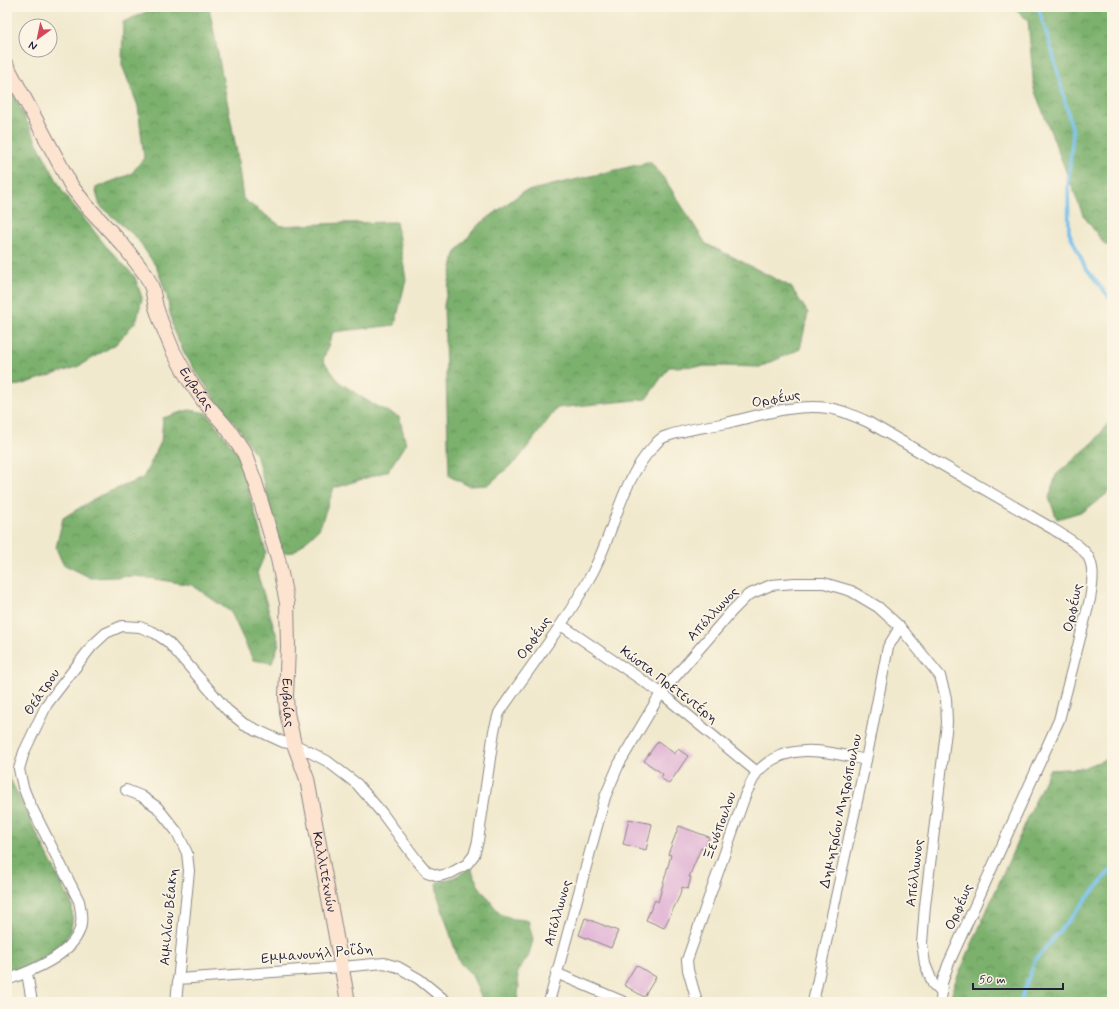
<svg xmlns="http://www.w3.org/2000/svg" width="1119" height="1009" font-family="Mynerve,sans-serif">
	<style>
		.forest { fill: url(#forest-crowns); stroke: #4e6954 }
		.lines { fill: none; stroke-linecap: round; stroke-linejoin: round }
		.stream { stroke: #73bfed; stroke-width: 3.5 }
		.building { fill: #ddaad4 }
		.street-casing { stroke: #8a8684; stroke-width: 12 }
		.secondary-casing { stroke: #8a8684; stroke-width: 16 }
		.street { stroke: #fff; stroke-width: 10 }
		.secondary { stroke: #fde4d1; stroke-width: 14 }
		.labels { text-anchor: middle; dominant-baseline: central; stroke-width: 3.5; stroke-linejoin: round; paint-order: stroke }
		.street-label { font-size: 14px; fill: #22223b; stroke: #fcf5e5 }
	</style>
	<defs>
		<pattern id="forest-crowns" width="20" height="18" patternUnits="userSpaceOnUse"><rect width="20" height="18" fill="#7bb06d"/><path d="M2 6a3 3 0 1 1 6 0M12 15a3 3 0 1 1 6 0" fill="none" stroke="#648f5b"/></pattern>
	</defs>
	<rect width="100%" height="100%" fill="#fcf5e5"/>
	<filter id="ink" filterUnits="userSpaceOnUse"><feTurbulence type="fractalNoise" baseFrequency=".025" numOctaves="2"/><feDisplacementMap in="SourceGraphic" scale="8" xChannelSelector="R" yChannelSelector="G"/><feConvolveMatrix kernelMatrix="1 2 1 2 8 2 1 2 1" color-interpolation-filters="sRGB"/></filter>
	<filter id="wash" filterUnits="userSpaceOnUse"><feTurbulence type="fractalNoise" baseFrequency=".012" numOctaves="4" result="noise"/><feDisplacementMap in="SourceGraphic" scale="16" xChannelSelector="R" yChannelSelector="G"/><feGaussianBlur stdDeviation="0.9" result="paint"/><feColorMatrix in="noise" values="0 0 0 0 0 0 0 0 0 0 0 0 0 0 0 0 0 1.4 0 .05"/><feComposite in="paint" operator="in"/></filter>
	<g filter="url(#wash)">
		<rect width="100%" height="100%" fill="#f1e9cd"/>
		<!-- forest -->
		<g class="forest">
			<polygon points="157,7 209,7 237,153 243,199 281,226 344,223 396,222 406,279 395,325 333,332 323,360 339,382 372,404 399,417 406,443 388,471 334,488 319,529 294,552 282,553 257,457 239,429 211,394 186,356 173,330 167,296 157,268 137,238 100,206 95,188 131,174 144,158 138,106 122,65 123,22"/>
			<polygon points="972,7 1112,7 1112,46 1111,48 1112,246 1105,245 1083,215 1034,89 1028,20 1014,9"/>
			<polygon points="7,80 37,143 63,192 105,245 135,277 142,298 137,320 116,344 77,367 20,385 7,386 7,158 8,157 7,154"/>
			<polygon points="650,162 666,181 706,244 735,258 791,287 808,313 800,349 760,367 717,366 669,367 646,399 557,408 519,458 488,485 469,486 449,476 444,305 455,254 476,227 523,192"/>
			<polygon points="189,410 207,413 238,454 266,552 257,573 279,643 272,663 253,660 231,612 192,585 136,576 91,578 63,564 56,548 63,518 99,496 143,478 161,442 163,418"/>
			<polygon points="1112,418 1112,490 1084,511 1057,519 1049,498 1056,475 1095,441"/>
			<polygon points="1112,757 1112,1002 953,1002 953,987 1049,770 1083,768"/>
			<path d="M7 772 9 777 72 905C72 910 73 917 72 923 68 952 30 964 7 975Z"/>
			<polygon points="471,868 478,885 500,914 514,919 528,920 533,940 528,957 517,972 519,986 517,1002 483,1002 472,975 459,962 438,896 436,883 453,878"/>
		</g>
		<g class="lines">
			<!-- stream -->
			<g class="stream">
				<polyline points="1038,7 1053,54 1073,132 1068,183 1069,232 1085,267 1112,301"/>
				<polyline points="1020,1002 1035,960 1112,869"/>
			</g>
		</g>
		<g id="blocks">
			<!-- building -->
			<g class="building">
				<polygon points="658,741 675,754 678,749 688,756 669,784 661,778 663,774 644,761"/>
				<polygon points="629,819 652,824 646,850 623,844"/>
				<polygon points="679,826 709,837 704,849 701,848 689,877 691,877 688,889 682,887 679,897 664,928 646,920 655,900 658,902 671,855 668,854"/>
				<polygon points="585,918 618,931 611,948 579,935"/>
				<polygon points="636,965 656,977 644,997 624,985"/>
			</g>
		</g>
	</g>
	<g filter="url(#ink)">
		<use href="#blocks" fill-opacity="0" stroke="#8a8684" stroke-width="1"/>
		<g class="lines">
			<defs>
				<g id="street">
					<polyline points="561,625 661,693 757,772"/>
					<polyline points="126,790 141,796 157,807 177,832 187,853 189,871 176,1002"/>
					<polyline points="27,973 32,1002"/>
					<polyline points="556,973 624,1002"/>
					<polyline points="178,979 342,967 384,963 398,967 419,979 447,1002"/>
					<path d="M7 980C31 971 71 956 80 929 83 920 81 910 79 901L29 802 23 787 19 769 24 752 47 704 92 646 106 633 122 626 140 627 155 633 168 642 227 710 244 724 283 742 294 744 327 761 357 784 382 813 416 859 427 872 439 876 451 873 467 864 474 855 478 841 494 731 499 713C529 668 564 625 590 577 614 536 619 483 653 447 656 443 662 437 667 436 686 429 707 427 726 423 757 416 796 403 828 408 842 410 855 416 868 422L1053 529C1088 551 1098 555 1090 599L1059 720 948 965 942 983 941 1002"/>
					<polyline points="549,1002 605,797 619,764 661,693 732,611 748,595 771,585 795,583 824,583 851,591 878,607 900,627 940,676 946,698 947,723 925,906 922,943 925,964 933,984 942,993"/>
					<path d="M697 1002 688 970 687 960 746 793C750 787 753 777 758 771 788 740 829 752 866 760"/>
					<polyline points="813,1002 866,760 888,647 900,627"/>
				</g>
				<g id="secondary">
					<path id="s1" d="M7 66 72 187 86 205 123 245 146 275 152 288 156 307 161 322 173 351 189 380 203 400 228 429 244 453 255 482 278 559 287 603 288 647 286 696 287 713 294 744 307 779 348 1002"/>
				</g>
			</defs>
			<!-- street casing -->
			<use href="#street" class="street-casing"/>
			<!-- secondary casing -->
			<use href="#secondary" class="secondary-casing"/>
			<!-- street -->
			<use href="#street" class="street"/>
			<!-- secondary -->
			<use href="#secondary" class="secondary"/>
		</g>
	</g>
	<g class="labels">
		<!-- street labels -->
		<g class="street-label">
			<text stroke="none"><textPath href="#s1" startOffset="378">Ευβοίας</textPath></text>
			<text transform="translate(776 399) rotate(-10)">Ορφέως</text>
			<text transform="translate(1073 608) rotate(-78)">Ορφέως</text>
			<text transform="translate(713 614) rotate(-47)">Απόλλωνος</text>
			<text transform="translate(534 638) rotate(-55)">Ορφέως</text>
			<text transform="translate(669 685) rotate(37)">Κώστα Πρετεντέρη</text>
			<text transform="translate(42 692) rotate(-56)">Θεάτρου</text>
			<text stroke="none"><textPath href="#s1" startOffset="714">Ευβοίας</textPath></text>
			<text transform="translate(841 811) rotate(-78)">Δημητρίου Μητρόπουλου</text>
			<text transform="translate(720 826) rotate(-70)">Ξενόπουλου</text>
			<text stroke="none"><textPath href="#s1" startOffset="888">Καλλιτεχνών</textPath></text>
			<text transform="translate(915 873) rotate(-83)">Απόλλωνος</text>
			<text transform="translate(959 907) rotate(-66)">Ορφέως</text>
			<text transform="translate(558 913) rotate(-74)">Απόλλωνος</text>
			<text transform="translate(169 917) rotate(-85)">Αιμιλίου Βέακη</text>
			<text transform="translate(317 954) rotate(-5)">Εμμανουήλ Ροΐδη</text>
		</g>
	</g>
	<!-- margin -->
	<rect width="1119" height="1009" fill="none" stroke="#fcf5e5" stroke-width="24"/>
	<!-- north arrow -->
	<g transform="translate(38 38) rotate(213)"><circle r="19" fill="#fcf5e5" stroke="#a5a1a1"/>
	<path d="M0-3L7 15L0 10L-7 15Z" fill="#d1495b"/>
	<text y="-6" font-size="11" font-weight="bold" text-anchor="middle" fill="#22223b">N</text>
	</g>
	<!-- scale -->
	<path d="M973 983v6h90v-6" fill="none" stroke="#22223b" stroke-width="2"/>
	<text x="979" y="983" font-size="12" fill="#22223b" stroke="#fcf5e5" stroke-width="3" paint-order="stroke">50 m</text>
</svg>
